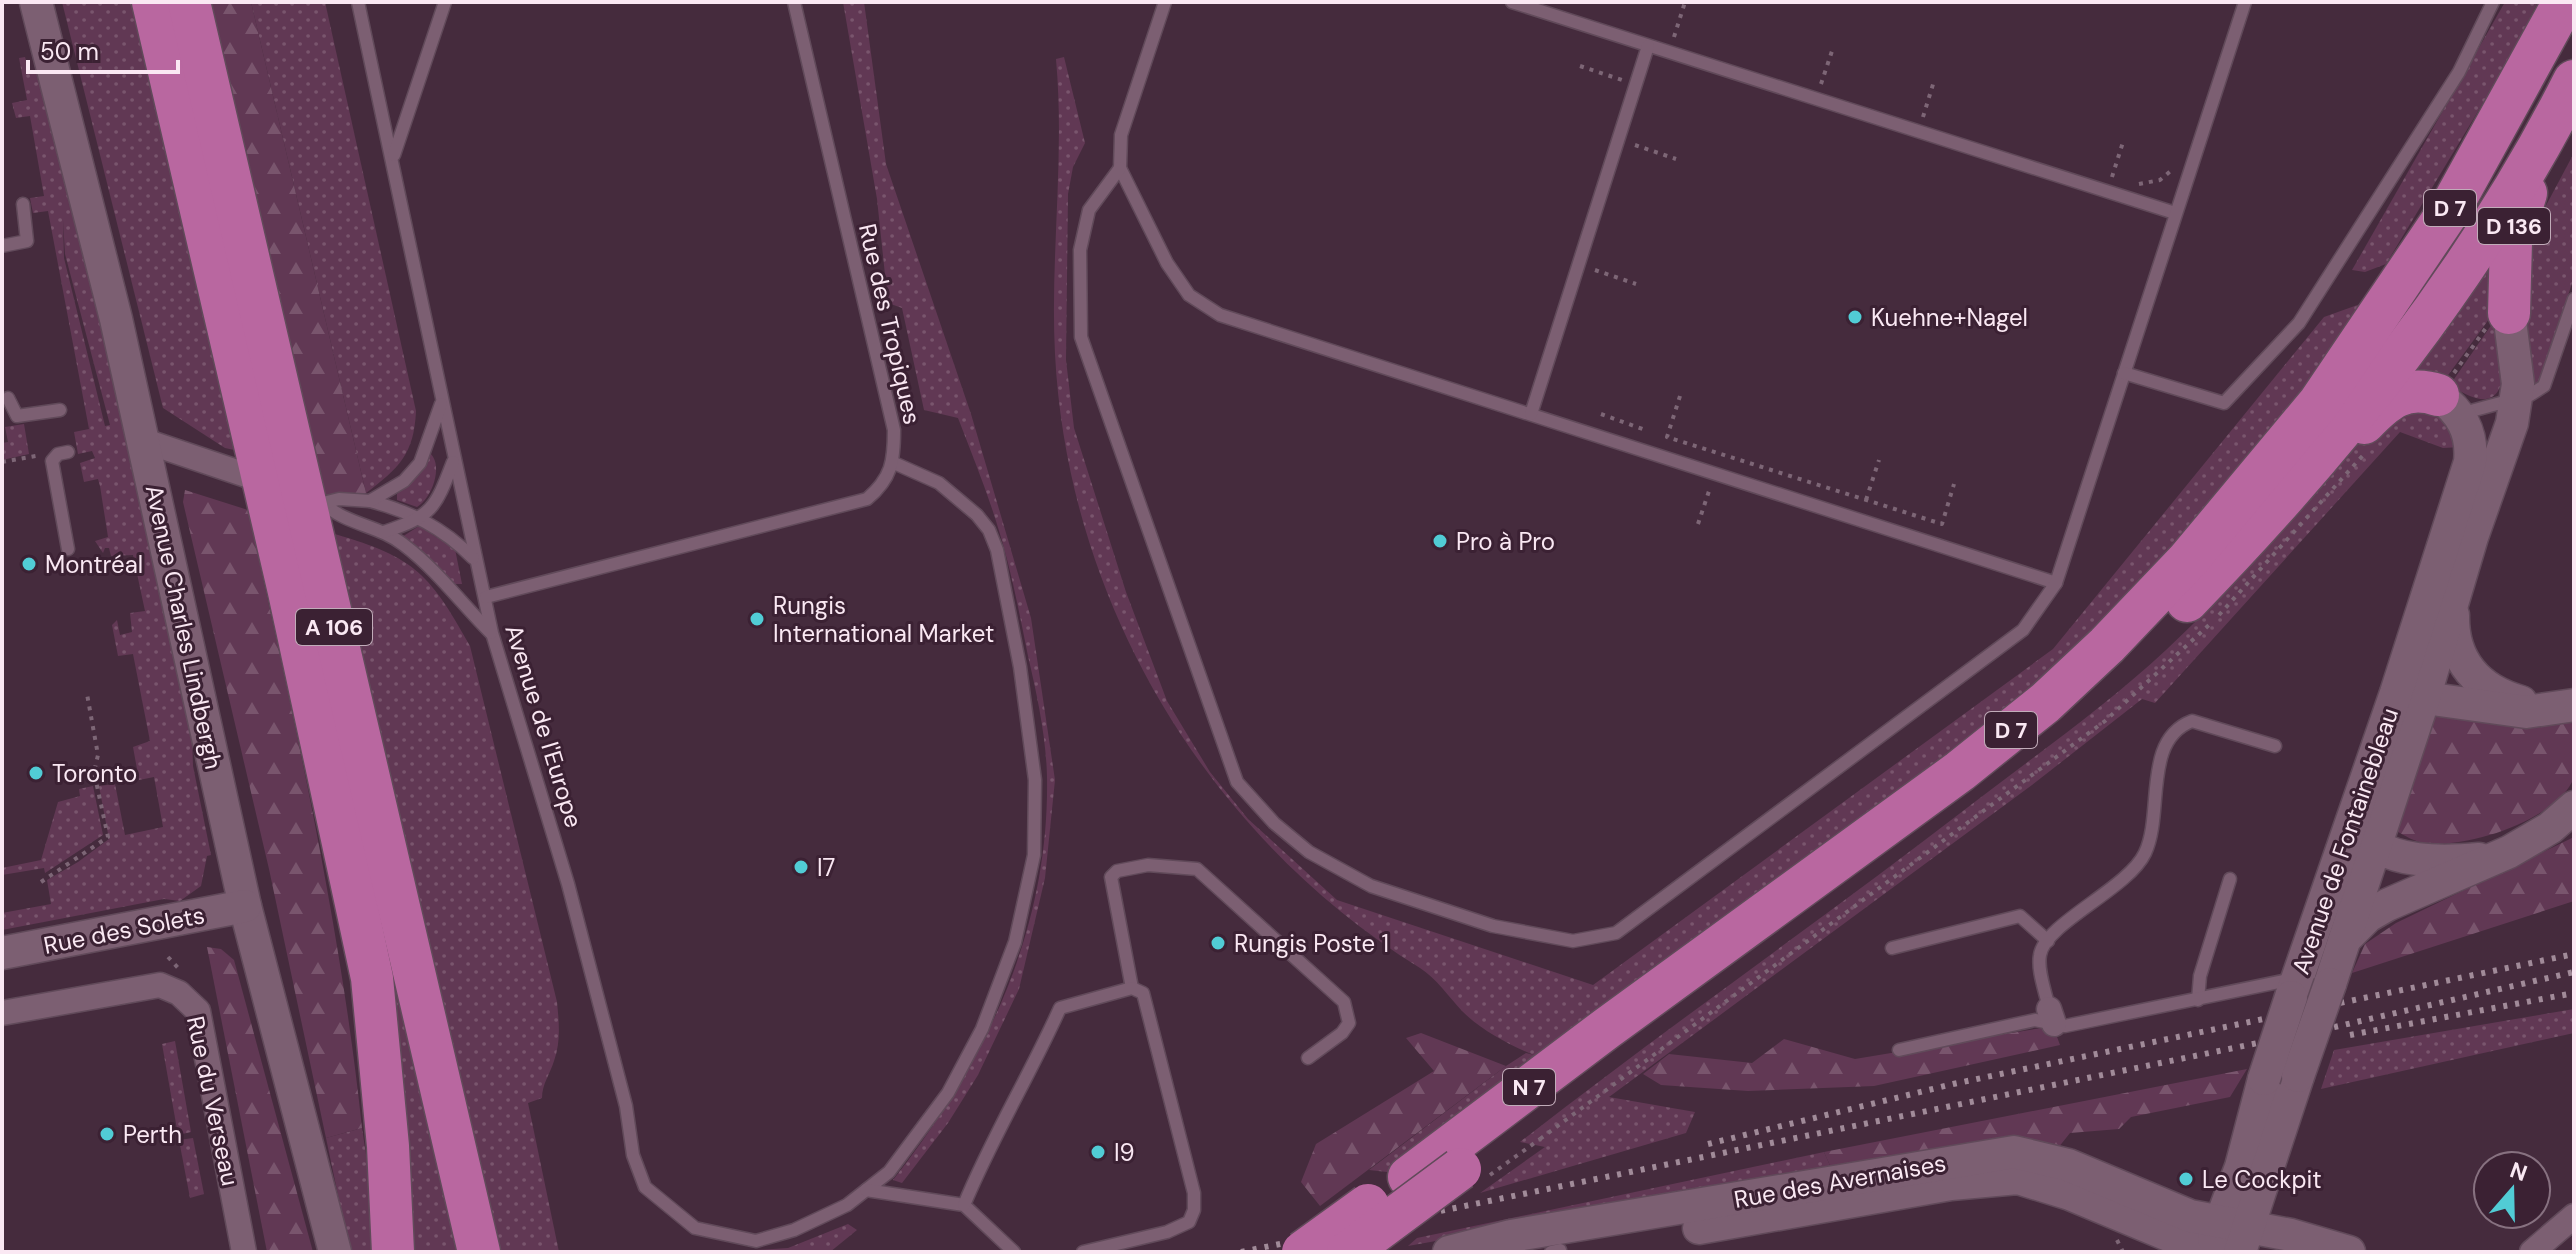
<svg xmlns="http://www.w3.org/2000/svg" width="2576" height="1254" font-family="'DM Sans',sans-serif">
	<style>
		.grass { fill: url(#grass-dots); fill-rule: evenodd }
		.forest { fill: url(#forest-firs) }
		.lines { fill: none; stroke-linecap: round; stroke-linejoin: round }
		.lane-casing { stroke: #614a5a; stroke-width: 15 }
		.street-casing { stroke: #614a5a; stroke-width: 27 }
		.secondary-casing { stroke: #614a5a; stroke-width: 35 }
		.highway-casing { stroke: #614a5a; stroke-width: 45 }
		.path { stroke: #7d6676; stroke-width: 4; stroke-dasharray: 4 6; stroke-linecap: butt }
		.lane { stroke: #7c5f72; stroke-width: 12 }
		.street { stroke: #7c5f72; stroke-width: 24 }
		.secondary { stroke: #7c5f72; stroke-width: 32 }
		.highway { stroke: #b967a0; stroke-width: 42 }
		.rail { stroke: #a18b99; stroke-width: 6; stroke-dasharray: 4 8; stroke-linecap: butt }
		.secondary-bridge-casing { stroke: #614a5a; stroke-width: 35; stroke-linecap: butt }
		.highway-bridge-casing { stroke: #614a5a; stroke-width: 45; stroke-linecap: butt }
		.path-bridge { stroke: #7d6676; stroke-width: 4; stroke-dasharray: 4 6; stroke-linecap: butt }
		.secondary-bridge { stroke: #7c5f72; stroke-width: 32 }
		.highway-bridge { stroke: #b967a0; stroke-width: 42 }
		.poi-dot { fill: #51ccd5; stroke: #3b2133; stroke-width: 3 }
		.labels { text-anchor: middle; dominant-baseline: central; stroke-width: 6; stroke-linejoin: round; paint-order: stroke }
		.shield { fill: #3b2133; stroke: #c1acb9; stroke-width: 2 }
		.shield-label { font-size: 22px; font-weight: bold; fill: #fae8f3 }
		.poi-label { font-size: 24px; fill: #fae8f3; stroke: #3b2133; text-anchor: start }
		.street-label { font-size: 24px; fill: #fae8f3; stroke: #3b2133 }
	</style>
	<defs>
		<pattern id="grass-dots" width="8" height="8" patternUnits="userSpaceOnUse" patternTransform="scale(2)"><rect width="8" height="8" fill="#613854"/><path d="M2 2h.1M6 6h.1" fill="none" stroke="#79556d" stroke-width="1.8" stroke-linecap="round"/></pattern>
		<pattern id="forest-firs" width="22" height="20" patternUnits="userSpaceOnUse" patternTransform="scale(2)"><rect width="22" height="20" fill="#613854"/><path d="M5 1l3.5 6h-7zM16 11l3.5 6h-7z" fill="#79556d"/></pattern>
	</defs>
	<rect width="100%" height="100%" fill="#452b3d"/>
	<!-- grass -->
	<g class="grass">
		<polygon points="62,2 132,2 239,451 225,448 163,408"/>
		<path d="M251 2H325L416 411C414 454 399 468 366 493Z"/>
		<path d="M843 2H864L886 164 971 414 1031 618 1055 780 1045 878 1019 989 978 1075 948 1123 902 1183 893 1180C986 1062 1050 929 1047 776 1046 736 1037 695 1028 656 1019 611 1010 564 996 521 985 486 971 452 958 418L924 410 902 308 888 303 877 199Z"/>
		<polygon points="2505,2 2538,2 2506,65 2386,264 2365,272 2352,270"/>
		<path d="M25 57 30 74 39 71 72 214 103 321 191 708 193 766 211 855 207 856 201 886 180 901 164 899 2 930V913L51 904 47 880 78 862 109 839 99 786 115 784 125 835 163 827 154 777 139 780 133 747 150 741 133 654 118 656 112 625 117 620 120 635 132 632 130 613 145 611 133 555 111 556 109 548H105L103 553 95 541 108 537 100 486 98 479 84 482 80 463 95 458 92 451 78 454 74 432 89 429 48 211 33 213 30 198 44 196 30 116 16 118 12 103 27 100 19 58ZM63 220 65 254 110 425 105 426 64 258Z"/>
		<path d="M1064 57 1085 143 1073 167 1068 194 1066 360 1074 428 1126 592 1167 701 1210 772 1248 819 1337 900 1593 985 2053 649 2324 317 2363 303 2333 361 2217 499 2069 656 1955 759 1396 1173 1369 1170 1506 1066 1526 1053 1534 1055C1509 1045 1481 1030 1462 1011 1449 997 1436 978 1420 968 1208 836 1068 605 1055 354 1050 256 1065 158 1056 59Z"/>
		<polygon points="2574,153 2574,277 2539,385 2531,383 2523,326 2535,226"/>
		<polygon points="2495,254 2492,315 2443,382 2413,370"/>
		<path d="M2502 320C2504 360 2515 429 2450 385L2492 324Z"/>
		<path d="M2391 404 2435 407 2461 447 2443 448 2400 432 2155 703 2142 699 2032 785 1609 1097 1695 1112 1686 1133 1480 1193 1545 1147 1520 1142C1670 1025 1826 917 1976 801 2040 752 2107 705 2166 650 2247 574 2318 488 2391 404Z"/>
		<polygon points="24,424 29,454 2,460 2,443 8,442 5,427"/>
		<path d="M431 454C443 467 432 498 417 507L397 500V494L412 481Z"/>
		<polygon points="419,526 455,549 462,584 454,584 402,537"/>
		<path d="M328 532C412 556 428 570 470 646L557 1002C559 1023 561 1041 554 1061 550 1074 542 1084 542 1098L528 1103 559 1252H498Z"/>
		<polygon points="351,766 464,1252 409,1252"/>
		<polygon points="93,786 103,835 45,873 44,868 2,875 2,868 41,860 58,802 80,796 79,789"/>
		<polygon points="2574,1009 2574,1033 2321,1089 2334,1050"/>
		<polygon points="175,1041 191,1132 178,1135 162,1044"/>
		<polygon points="362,1128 374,1208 374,1252 350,1252 326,1138"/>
		<polygon points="193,1138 204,1194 190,1198 179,1140"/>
		<polygon points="1824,1152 1832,1170 1408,1246 1417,1238"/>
		<polygon points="848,1224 857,1230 830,1252 727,1252 788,1248"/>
	</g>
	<!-- forest -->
	<g class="forest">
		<polygon points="210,2 251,2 366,493 351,501 322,501"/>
		<path d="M185 490 248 510C293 715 340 919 362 1128L326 1138 269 869 183 502Z"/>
		<path d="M2443 705 2574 714C2574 733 2576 766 2572 782 2552 821 2466 849 2424 843 2415 842 2404 835 2396 831L2434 719Z"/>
		<polygon points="2574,837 2574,901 2352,973 2365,944 2396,923"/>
		<polygon points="207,947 221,949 234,960 313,1252 267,1252"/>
		<polygon points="2053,1026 2060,1045 1874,1086 1748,1091 1661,1085 1643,1074 1669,1054 1752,1063 1784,1039 1855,1059"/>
		<polygon points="1421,1033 1506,1066 1320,1206 1301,1182 1316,1144 1434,1071 1406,1038"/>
		<polygon points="2247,1069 2230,1097 2131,1117 2119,1129 2070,1133 2058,1148 1832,1170 1824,1152"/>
	</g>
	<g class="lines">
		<defs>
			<g id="lane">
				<polyline points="358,2 492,633 568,884 626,1106 633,1155 645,1187 695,1228 756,1241 794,1230 847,1205 889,1172 948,1093 982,1029 1015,942 1034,855 1035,780 1020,667 997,550 989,530 977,515 939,483 894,463"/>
				<polyline points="1165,2 1121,135 1120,168 1167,263 1189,295 1220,315 2056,583"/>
				<polyline points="1512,2 2175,213"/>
				<polyline points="394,155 445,2"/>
				<polyline points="1120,168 1089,210 1080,250 1081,337 1237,782 1274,823 1309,852 1371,886 1493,926 1573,941 1616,933 2023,630 2056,583 2245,2"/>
				<polyline points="2,246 27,241 23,204"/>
				<polyline points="2124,373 2224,403 2299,323 2459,72 2493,2"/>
				<polyline points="8,398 17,416 60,410"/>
				<polyline points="1531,414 1648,46"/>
				<polyline points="2460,414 2530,395 2544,386 2574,299"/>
				<polyline points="68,452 58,454 52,461 68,549"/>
				<path d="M370 501C411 512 442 527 473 558"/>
				<path d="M323 503C346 525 379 525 404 545 437 570 462 604 491 633"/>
				<polyline points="323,503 339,499 370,501 404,481 420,463 441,404"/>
				<path d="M384 532C432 516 435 509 453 462"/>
				<path d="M486 597 867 499C892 478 894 461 894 430L794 2"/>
				<polyline points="1892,948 2020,916 2048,941"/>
				<polyline points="1132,988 1111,877 1117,871 1148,865 1197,869 1344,1002 1349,1023 1342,1033 1308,1058"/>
				<polyline points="2198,1000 2200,976 2230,879"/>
				<path d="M2049 1009C2046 993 2037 971 2040 955 2045 923 2128 889 2145 853 2164 813 2142 740 2192 721L2275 746"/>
				<polyline points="1899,1050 2035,1020 2065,1026 2293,979"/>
				<polyline points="866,1190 964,1205 1014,1252"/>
				<path d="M964 1205C992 1137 1030 1075 1060 1008L1132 988 1143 993 1194 1193V1210L1189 1222 1167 1232 1083 1252"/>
				<polyline points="1551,1252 1560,1250"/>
			</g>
			<g id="street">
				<polyline points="142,440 246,475"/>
				<polyline points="2049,1009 2054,1024"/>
				<polyline points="2,1013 160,985 179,993 198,1011 244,1252"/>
				<polyline points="2532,1252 2574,1216"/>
			</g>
			<g id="secondary">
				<polyline points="36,2 116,319 245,906 335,1252"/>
				<path d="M2453 615C2452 661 2478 690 2521 702"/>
				<polyline points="2403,695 2526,712 2574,705"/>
				<path d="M2362 832C2384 865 2445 862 2479 859"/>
				<polyline points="2348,936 2368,916 2387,905 2509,852 2550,828 2574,807"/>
				<polyline points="2,953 245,906"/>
				<polyline points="2330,984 2424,698 2472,537 2512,423 2518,384 2509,313"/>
				<path d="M2291 997 2396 693 2470 462C2473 432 2461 412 2438 395"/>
				<polyline points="1699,1228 1951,1184 2018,1178 2070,1194 2209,1252"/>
				<polyline points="2214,1239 2241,1167 2264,1079"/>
				<polyline points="1449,1252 1511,1236 2014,1152 2068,1165 2190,1216 2291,1235 2349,1252"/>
				<polyline points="2240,1252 2298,1076"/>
			</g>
			<g id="highway">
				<polyline points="153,2 289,592 372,978 388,1146 393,1252"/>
				<polyline points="189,2 479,1252"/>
				<polyline points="2509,313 2511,242 2526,193"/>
				<path d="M2364 423C2386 400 2405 384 2438 395"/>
				<path d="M2187 601C2338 446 2476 275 2574 81"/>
				<polyline points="1409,1177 1607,1028 1960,771 2045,703 2107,645 2188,560 2319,403 2450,209 2564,2"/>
			</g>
		</defs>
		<!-- lane casing -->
		<use href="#lane" class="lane-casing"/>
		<!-- street casing -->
		<use href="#street" class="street-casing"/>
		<!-- secondary casing -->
		<use href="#secondary" class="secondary-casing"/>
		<!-- highway casing -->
		<use href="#highway" class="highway-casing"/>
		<!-- path -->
		<g class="path">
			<polyline points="1674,37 1685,2"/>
			<polyline points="1580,66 1622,80"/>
			<polyline points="1821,84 1833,48"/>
			<polyline points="1923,117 1934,81"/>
			<polyline points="1635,145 1676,159"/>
			<polyline points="2112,177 2123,142"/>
			<polyline points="2139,184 2160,180 2173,169"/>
			<polyline points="1595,270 1636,284"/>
			<polyline points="2454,373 2486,328"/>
			<polyline points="1680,396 1667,437 1942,524 1954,484"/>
			<polyline points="1601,414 1648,431"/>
			<polyline points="2,462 36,456"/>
			<polyline points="1866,500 1879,460"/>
			<polyline points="1698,524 1709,491"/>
			<polyline points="2219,615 2366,452"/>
			<polyline points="41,882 108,837 94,772 98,755 87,694"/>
			<polyline points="168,957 180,970"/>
			<polyline points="1540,1139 2105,721 2210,624"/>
			<polyline points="2117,1240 2123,1252"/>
		</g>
		<!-- lane -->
		<use href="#lane" class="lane"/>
		<!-- street -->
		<use href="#street" class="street"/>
		<!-- secondary -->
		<use href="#secondary" class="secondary"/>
		<!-- highway -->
		<use href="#highway" class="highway"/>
		<!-- rail -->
		<g class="rail">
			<polyline points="2350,1035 2574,993"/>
			<polyline points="1708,1144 1953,1084 2574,954"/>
			<polyline points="1241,1252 2326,1029 2574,972"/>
		</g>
		<defs>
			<g id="secondary-bridge">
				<polyline points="2298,1076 2330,984"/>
				<polyline points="2264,1079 2291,997"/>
			</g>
			<g id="highway-bridge">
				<polyline points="1303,1252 1368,1205"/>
				<polyline points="1348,1252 1460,1169"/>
			</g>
		</defs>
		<!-- secondary-bridge casing -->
		<use href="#secondary-bridge" class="secondary-bridge-casing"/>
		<!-- highway-bridge casing -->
		<use href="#highway-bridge" class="highway-bridge-casing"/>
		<!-- path-bridge -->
		<polyline class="path-bridge" points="1490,1175 1540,1139"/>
		<!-- secondary-bridge -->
		<use href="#secondary-bridge" class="secondary-bridge"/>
		<!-- highway-bridge -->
		<use href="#highway-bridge" class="highway-bridge"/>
	</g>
	<!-- markers -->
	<g class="poi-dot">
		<circle cx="1855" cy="317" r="8"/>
		<circle cx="1440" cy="541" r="8"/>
		<circle cx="29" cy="564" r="8"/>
		<circle cx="757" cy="619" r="8"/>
		<circle cx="36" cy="773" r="8"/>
		<circle cx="801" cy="867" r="8"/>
		<circle cx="1218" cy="943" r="8"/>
		<circle cx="107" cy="1134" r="8"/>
		<circle cx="1098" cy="1152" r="8"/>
		<circle cx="2186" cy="1179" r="8"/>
	</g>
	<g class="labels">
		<!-- shield labels -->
		<g class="shield">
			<rect x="2424" y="190" width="52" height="36" rx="6"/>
			<rect x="2478" y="208" width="72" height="36" rx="6"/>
			<rect x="296" y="609" width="76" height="36" rx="6"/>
			<rect x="1985" y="712" width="52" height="36" rx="6"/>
			<rect x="1503" y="1069" width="52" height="36" rx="6"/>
		</g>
		<g class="shield-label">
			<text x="2450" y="208">D 7</text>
			<text x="2514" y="226">D 136</text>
			<text x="334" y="627">A 106</text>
			<text x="2011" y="730">D 7</text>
			<text x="1529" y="1087">N 7</text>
		</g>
		<!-- poi labels -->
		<g class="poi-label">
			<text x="1871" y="317">Kuehne+Nagel</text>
			<text x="1456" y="541">Pro à Pro</text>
			<text x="45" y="564">Montréal</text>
			<text x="773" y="605">Rungis<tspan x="773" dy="28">International Market</tspan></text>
			<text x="52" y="773">Toronto</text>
			<text x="817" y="867">I7</text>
			<text x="1234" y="943">Rungis Poste 1</text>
			<text x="123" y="1134">Perth</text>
			<text x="1114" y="1152">I9</text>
			<text x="2202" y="1179">Le Cockpit</text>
		</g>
		<!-- street labels -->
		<g class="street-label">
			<text transform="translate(890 324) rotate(77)">Rue des Tropiques</text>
			<text transform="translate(184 627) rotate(78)">Avenue Charles Lindbergh</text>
			<text transform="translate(544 726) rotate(73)">Avenue de l'Europe</text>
			<text transform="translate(2345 841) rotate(-71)">Avenue de Fontainebleau</text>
			<text transform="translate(124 930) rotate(-11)">Rue des Solets</text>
			<text transform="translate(213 1101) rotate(78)">Rue du Verseau</text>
			<text transform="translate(1840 1181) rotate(-10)">Rue des Avernaises</text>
		</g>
	</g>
	<!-- border -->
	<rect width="2576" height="1254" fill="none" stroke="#fae8f3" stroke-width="8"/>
	<!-- north arrow -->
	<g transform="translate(2512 1190) rotate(20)"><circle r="38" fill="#3b2133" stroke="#877180" stroke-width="2"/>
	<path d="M0-6L14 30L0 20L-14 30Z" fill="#51ccd5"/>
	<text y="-12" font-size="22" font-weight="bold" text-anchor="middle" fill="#fae8f3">N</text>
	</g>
	<!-- scale -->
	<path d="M28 60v12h150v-12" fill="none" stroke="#fae8f3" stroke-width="4"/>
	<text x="40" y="60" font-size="24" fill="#fae8f3" stroke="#3b2133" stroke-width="6" paint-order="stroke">50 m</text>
</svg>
